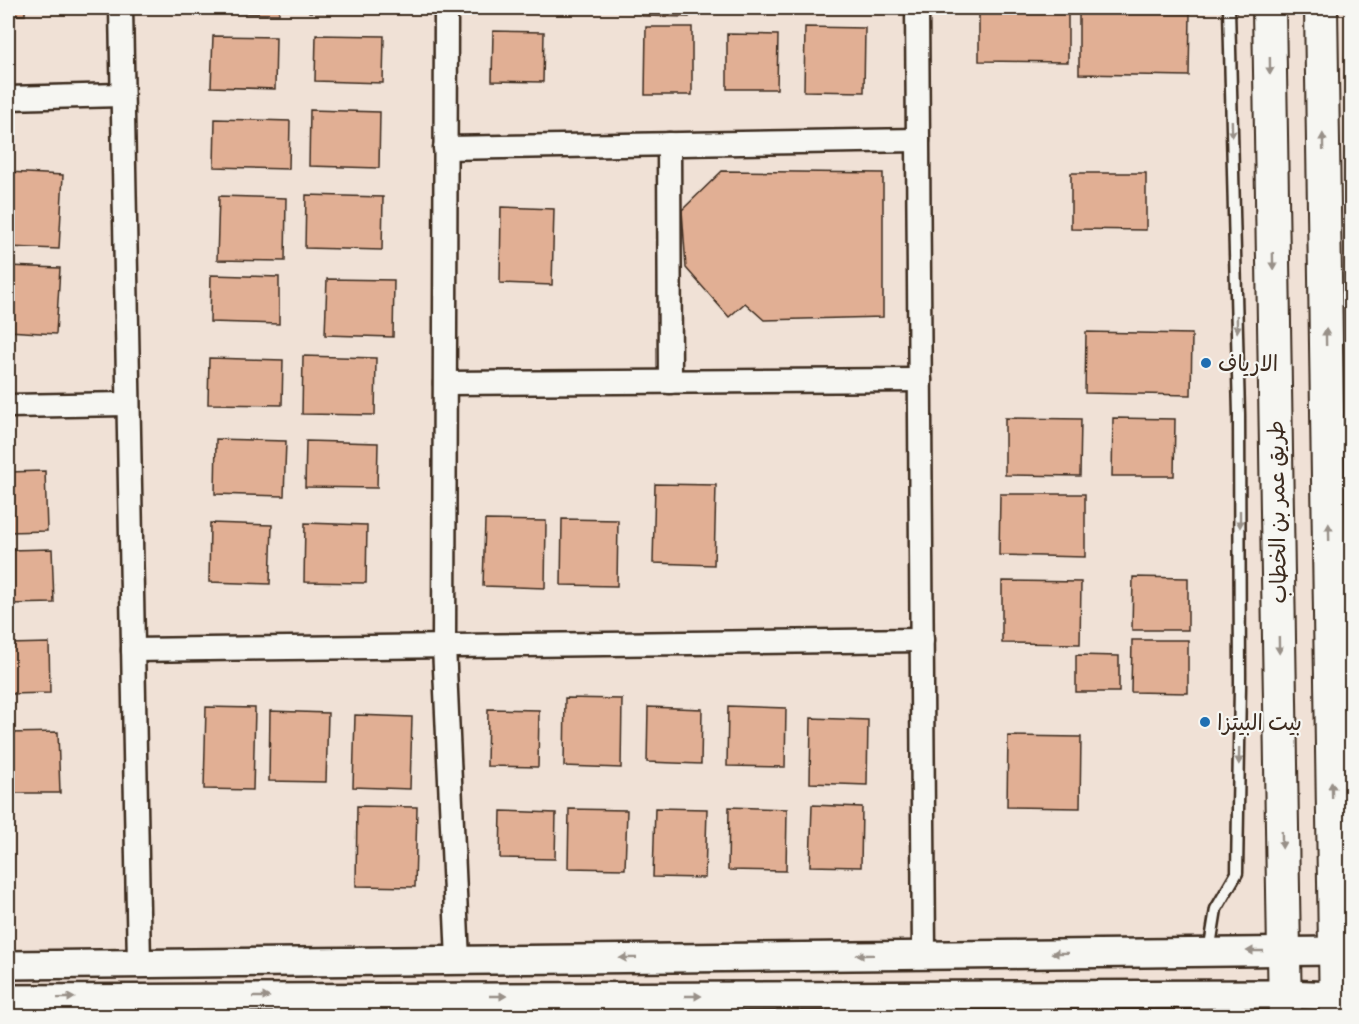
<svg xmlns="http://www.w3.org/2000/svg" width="1359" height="1024" font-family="Itim,'Playpen Sans Arabic',sans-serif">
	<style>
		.building { fill: #e1af94; stroke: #3b2a1e; stroke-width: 1.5 }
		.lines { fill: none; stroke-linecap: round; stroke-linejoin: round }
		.service-casing { stroke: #3b2a1e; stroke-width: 15 }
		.minor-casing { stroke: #3b2a1e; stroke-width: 27 }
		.tertiary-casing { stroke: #3b2a1e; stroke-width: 32 }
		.secondary-casing { stroke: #3b2a1e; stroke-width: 36 }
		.service { stroke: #f6f6f2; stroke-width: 10 }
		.minor { stroke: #f6f6f2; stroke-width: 22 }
		.tertiary { stroke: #f6f6f2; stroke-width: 27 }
		.secondary { stroke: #f6f6f2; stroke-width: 32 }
		.oneway { fill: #989088 }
		.poi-dot { fill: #1f6fb2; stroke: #f6f6f2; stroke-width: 2 }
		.labels { text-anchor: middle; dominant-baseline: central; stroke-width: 4.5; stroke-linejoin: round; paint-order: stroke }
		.poi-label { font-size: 22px; fill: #3b2a1e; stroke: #f6f6f2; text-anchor: start }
		.street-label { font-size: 22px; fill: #3b2a1e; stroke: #f6f6f2 }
	</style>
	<rect width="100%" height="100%" fill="#f0e1d6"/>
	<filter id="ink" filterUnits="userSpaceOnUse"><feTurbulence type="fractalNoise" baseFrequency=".0167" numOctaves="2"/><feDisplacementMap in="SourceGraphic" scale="12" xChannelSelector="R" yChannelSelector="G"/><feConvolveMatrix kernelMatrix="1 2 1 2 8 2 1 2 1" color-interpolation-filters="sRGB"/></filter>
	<g filter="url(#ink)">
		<!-- building -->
		<g class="building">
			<rect x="8" y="8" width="17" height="7"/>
			<polygon points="214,8 279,8 279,14 214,13"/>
			<polygon points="309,8 372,8 372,13 309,12"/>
			<polygon points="642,8 689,8 689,17 642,16"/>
			<polygon points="979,8 1068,8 1068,62 979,61"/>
			<polygon points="1079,12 1190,13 1189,76 1079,74"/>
			<polygon points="646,27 692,27 692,95 645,95"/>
			<polygon points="805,27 865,28 864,92 804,91"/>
			<polygon points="493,31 544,32 543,82 492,81"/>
			<polygon points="727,34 778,35 777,89 727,89"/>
			<polygon points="316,35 384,36 383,83 315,81"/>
			<polygon points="213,36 276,37 275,89 211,87"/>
			<polygon points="310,110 380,112 379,168 309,166"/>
			<polygon points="215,119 290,121 289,169 214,167"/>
			<polygon points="722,171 883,173 883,317 764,320 745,303 729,317 686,268 682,210"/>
			<polygon points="8,172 63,175 59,249 8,247"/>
			<polygon points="1071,173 1146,173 1146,230 1071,229"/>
			<polygon points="306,195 383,197 382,250 305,248"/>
			<polygon points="219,196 286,198 285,261 217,260"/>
			<polygon points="501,207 554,209 552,285 500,283"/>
			<polygon points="8,266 60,268 56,334 8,331"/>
			<polygon points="211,275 279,277 279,324 210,322"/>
			<polygon points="327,279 394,280 393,337 325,335"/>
			<polygon points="1086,332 1192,334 1191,395 1085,393"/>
			<polygon points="303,356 376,358 375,415 302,414"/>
			<polygon points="209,358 283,360 282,405 208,404"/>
			<polygon points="1005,418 1081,419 1080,476 1005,475"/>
			<polygon points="1113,418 1175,419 1174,476 1112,476"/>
			<polygon points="216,439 286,441 284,496 215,494"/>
			<polygon points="306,441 378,443 377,488 305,487"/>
			<polygon points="45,471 47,531 8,532 8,472"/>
			<polygon points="655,484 716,485 714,565 653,563"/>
			<polygon points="1000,494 1085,494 1085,557 999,555"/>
			<polygon points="562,519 618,520 617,586 561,585"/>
			<polygon points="485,520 546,521 545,588 483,586"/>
			<polygon points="210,523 272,525 270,584 209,582"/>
			<polygon points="305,523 367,525 366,583 304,582"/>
			<polygon points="52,549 54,603 8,604 8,550"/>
			<polygon points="1133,577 1188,578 1188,630 1132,630"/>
			<polygon points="1002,581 1081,582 1080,644 1002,643"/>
			<polygon points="1132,640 1188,640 1188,693 1131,692"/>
			<polygon points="49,643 50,693 8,694 8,644"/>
			<polygon points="1076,655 1119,656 1119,692 1076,692"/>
			<polygon points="565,698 622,699 621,768 564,766"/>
			<polygon points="728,706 786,708 785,767 727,766"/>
			<polygon points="206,707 255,708 253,790 204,789"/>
			<polygon points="648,707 702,709 701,764 647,762"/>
			<polygon points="488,709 539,710 538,767 487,766"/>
			<polygon points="270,711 328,713 326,782 269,781"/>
			<polygon points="355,715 412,717 410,789 353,787"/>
			<polygon points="811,718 868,720 867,785 810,783"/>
			<polygon points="58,732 60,793 8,793 8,733"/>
			<polygon points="1008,736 1081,737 1080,808 1007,807"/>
			<polygon points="812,805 862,807 861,867 810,866"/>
			<polygon points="357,806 417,807 415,887 356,886"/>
			<polygon points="729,807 787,809 786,871 728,870"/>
			<polygon points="655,808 707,809 705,878 653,877"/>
			<polygon points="569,809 627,810 625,869 568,868"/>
			<polygon points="501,811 556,813 555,859 500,858"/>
		</g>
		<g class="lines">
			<defs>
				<g id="service">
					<polyline points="1344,604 1352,547"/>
					<polyline points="1209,952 1216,909 1237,873 1240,685 1239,415 1229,8"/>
				</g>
				<g id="minor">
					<polyline points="121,8 139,964"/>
					<polyline points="446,8 444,646 458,960"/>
					<polyline points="917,8 924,955"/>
					<polyline points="8,98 121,95"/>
					<polyline points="669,144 670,382"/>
					<polyline points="445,148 918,140"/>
					<polyline points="445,383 920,380"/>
					<polyline points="8,406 127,404"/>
					<polyline points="133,650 922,640"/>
					<polyline points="143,1016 144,997"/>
					<polyline points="459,1016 459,996"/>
				</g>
				<g id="tertiary">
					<polyline points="8,965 1335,951"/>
					<polyline points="8,999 1285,994 1335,996"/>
				</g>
				<g id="secondary">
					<polyline points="1269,8 1285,1016"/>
					<polyline points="1321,8 1336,1016"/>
				</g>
			</defs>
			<!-- service casing -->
			<use href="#service" class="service-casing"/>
			<!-- minor casing -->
			<use href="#minor" class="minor-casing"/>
			<!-- tertiary casing -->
			<use href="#tertiary" class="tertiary-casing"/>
			<!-- secondary casing -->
			<use href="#secondary" class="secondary-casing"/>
			<!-- service -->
			<use href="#service" class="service"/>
			<!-- minor -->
			<use href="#minor" class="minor"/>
			<!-- tertiary -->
			<use href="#tertiary" class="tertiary"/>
			<!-- secondary -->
			<use href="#secondary" class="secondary"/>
		</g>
		<!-- one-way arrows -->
		<defs><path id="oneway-solid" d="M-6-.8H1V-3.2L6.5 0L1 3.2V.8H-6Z" transform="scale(1.5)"/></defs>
		<g class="oneway">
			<use href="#oneway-solid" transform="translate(1270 66) rotate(89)"/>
			<use href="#oneway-solid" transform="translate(1232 129) rotate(89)"/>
			<use href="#oneway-solid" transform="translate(1323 142) rotate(-91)"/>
			<use href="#oneway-solid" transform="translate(1273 261) rotate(89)"/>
			<use href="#oneway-solid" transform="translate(1237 324) rotate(89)"/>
			<use href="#oneway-solid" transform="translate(1326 337) rotate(-91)"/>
			<use href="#oneway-solid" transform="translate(1240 519) rotate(90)"/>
			<use href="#oneway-solid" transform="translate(1329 532) rotate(-91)"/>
			<use href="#oneway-solid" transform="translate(1279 645) rotate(89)"/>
			<use href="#oneway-solid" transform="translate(1239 756) rotate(91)"/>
			<use href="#oneway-solid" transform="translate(1332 790) rotate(-91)"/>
			<use href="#oneway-solid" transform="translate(1282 840) rotate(89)"/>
			<use href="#oneway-solid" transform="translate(1255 951) rotate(180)"/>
			<use href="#oneway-solid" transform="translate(1060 953) rotate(179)"/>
			<use href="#oneway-solid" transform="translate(865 955) rotate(179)"/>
			<use href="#oneway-solid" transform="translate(628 958) rotate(179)"/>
			<use href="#oneway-solid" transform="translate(498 996)"/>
			<use href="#oneway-solid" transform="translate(693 996)"/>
			<use href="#oneway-solid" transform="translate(261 997)"/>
			<use href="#oneway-solid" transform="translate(66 998) rotate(-1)"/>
		</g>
	</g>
	<!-- markers -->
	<g class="poi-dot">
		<circle cx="1206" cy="363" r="6"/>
		<circle cx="1205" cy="722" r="6"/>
	</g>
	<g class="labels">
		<!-- poi labels -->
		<g class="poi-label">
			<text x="1218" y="363">الارياف</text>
			<text x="1217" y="722">بيت البيتزا</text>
		</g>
		<!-- street labels -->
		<g class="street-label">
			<text transform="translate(1277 512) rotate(-91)">طريق عمر بن الخطاب</text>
		</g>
	</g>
	<!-- margin -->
	<rect width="1359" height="1024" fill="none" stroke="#f6f6f2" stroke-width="30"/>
	<rect x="15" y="15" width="1329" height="994" fill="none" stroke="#3b2a1e" stroke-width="2" filter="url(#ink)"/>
</svg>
